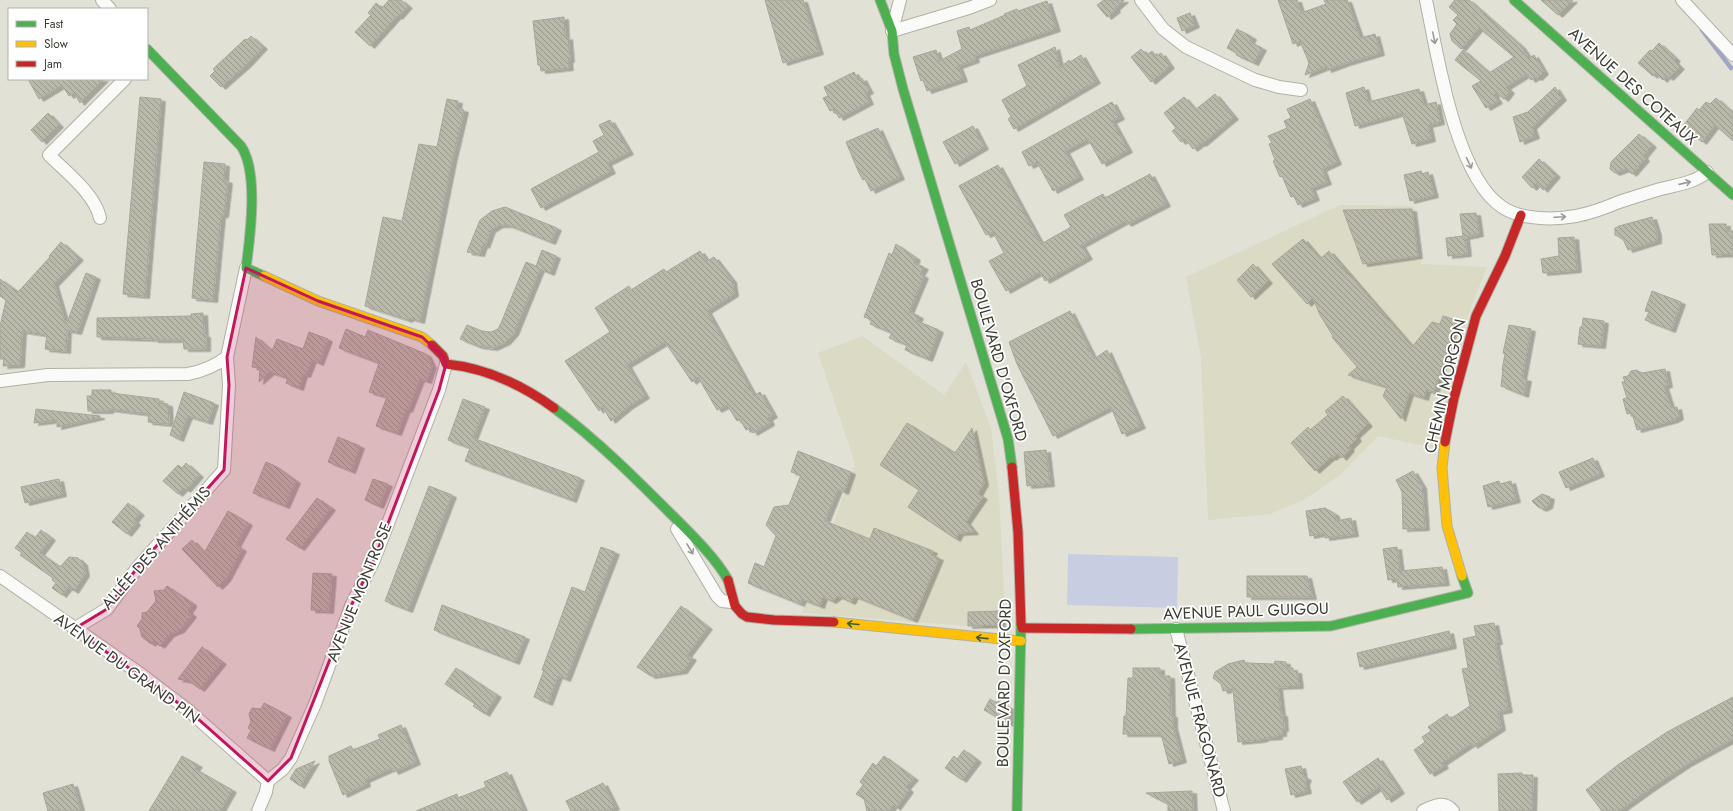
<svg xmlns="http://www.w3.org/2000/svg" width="1733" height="811" font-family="Jost,sans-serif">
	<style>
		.built { fill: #dbdac5 }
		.green { fill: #c8cee2 }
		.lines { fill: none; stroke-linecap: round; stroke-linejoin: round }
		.stream { stroke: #9ea6c6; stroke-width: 4.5 }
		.building { fill: url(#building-back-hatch); stroke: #a6a69d; filter: url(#shadow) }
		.street-casing { stroke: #b0b0a7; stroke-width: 14 }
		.fast-casing { stroke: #b0b0a7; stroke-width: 11 }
		.slow-casing { stroke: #b0b0a7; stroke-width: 11 }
		.jam-casing { stroke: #b0b0a7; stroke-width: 11 }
		.street { stroke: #fafaf9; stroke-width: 12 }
		.fast { stroke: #4caf50; stroke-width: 9 }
		.slow { stroke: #ffc107; stroke-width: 9 }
		.jam { stroke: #c62828; stroke-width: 9 }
		.oneway { stroke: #9c9c97 }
		.oneway2 { stroke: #415a3c }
		.marked { fill: #c2185b; fill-opacity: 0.2; stroke: #c2185b; stroke-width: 3; stroke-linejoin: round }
		.labels { text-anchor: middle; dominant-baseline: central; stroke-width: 3.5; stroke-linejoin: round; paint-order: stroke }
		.street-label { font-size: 16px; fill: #3d3d35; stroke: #fff }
	</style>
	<defs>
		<pattern id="building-back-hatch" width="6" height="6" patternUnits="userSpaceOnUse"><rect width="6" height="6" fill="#bab9a9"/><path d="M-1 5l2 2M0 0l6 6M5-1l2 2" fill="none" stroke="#98988a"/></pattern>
		<filter id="shadow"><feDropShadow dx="4.5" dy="2.5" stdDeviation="0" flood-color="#0004"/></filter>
	</defs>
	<rect width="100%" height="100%" fill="#e1e1d5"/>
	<!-- built -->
	<g class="built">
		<polygon points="1340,205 1414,206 1421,264 1487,267 1468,315 1435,448 1378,436 1340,475 1304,500 1270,514 1208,520 1201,357 1186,277"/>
		<polygon points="862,336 944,395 966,362 991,428 999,496 1004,594 1004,629 802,613 855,463 818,353"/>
	</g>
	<!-- green -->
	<polygon class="green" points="1068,554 1178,557 1177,608 1067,605"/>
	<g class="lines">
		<!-- stream -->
		<polyline class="stream" points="1702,30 1731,68"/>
	</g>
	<!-- building -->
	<g class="building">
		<polygon points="389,0 401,0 408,6 398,17 397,16 370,46 355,32 371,15 368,13 376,3 382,8"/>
		<polygon points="765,0 803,0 819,52 783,63"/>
		<polygon points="1104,0 1124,0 1115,8 1116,10 1107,17 1097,5"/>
		<polygon points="1278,0 1297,0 1301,13 1326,4 1324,0 1347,0 1360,38 1375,34 1380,53 1346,63 1327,70 1326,67 1305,75 1309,63 1300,41 1293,44"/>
		<polygon points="1455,0 1469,0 1521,46 1529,58 1534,55 1544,72 1538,78 1536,77 1531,80 1527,74 1506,87 1510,91 1504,99 1496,93 1494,95 1498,101 1486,108 1472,86 1481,81 1455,60 1463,50 1489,73 1514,57 1479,28 1461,49 1452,41 1450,34 1457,24 1453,20 1458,15 1449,7"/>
		<polygon points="1541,0 1573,0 1558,15"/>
		<polygon points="1047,1 1056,29 974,56 975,60 958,66 963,79 927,91 923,80 921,81 913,57 936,50 939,61 962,49 957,31 969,27 970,30 1005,15 1004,14 1017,9 1018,11"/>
		<polygon points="1190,13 1195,25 1182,31 1177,18"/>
		<polygon points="564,17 565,38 568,37 570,60 568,60 569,68 541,71 540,65 538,65 533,21"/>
		<polygon points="1237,29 1252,37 1250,42 1262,48 1254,63 1236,55 1237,53 1227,48"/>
		<polygon points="251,36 263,47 246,65 221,87 210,76 215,71 213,69 245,39 247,40"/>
		<polygon points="1659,43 1676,59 1674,61 1680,67 1669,78 1666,76 1663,80 1655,73 1653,76 1638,63 1650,50 1652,51"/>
		<polygon points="1055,47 1060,68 1069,60 1070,62 1081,55 1096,81 1014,129 1008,119 1011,117 1002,100 1027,86 1018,65"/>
		<polygon points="1141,49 1147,55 1152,51 1156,56 1161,53 1170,66 1151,82 1131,57"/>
		<polygon points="854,72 858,80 862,78 869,91 865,93 869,102 839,118 834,109 830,111 823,98 828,96 824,87"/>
		<polygon points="28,79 104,79 80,103 74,93 69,96 62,85 39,99"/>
		<polygon points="1364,87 1368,102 1419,89 1424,105 1436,102 1440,122 1428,125 1431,139 1412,144 1402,113 1355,126 1346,93"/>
		<polygon points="1555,87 1562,98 1532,127 1535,136 1520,142 1513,117 1528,112"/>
		<polygon points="1215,94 1234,117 1202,144 1201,143 1193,149 1185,139 1181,142 1172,131 1176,128 1164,113 1184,97 1195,110"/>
		<polygon points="140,97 161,99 145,296 123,294"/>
		<polygon points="1716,98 1733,113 1733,141 1715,125 1702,142 1683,126 1697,108 1699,110 1706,102 1710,104"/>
		<polygon points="447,99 458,101 457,108 464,110 452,161 420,321 409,318 408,320 365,306 383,217 402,221 419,144 437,147"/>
		<polygon points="1310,99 1337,162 1322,169 1327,182 1311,188 1315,198 1298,205 1294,196 1291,197 1282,176 1280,177 1273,161 1275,160 1269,144 1272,143 1268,136 1287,128 1284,121 1291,118 1287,109"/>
		<polygon points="1112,102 1120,117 1112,121 1128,150 1102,164 1088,139 1065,151 1079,177 1053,191 1037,162 1029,166 1022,152"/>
		<polygon points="48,113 59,125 42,142 31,130"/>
		<polygon points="610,120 629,152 607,163 611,171 541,208 531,189 599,152 593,141 604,135 599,125"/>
		<polygon points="973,126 984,147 955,164 943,142"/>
		<polygon points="878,128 900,177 871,191 865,179 863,180 859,173 846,142"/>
		<polygon points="1639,134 1652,145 1643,156 1645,159 1632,174 1626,169 1615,173 1610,169 1611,162"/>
		<polygon points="1539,159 1556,175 1543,190 1537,183 1532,188 1522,177"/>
		<polygon points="204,162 225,164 224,180 228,181 224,215 221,215 213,300 192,298"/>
		<polygon points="998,165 1041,244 1071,227 1064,215 1103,194 1105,198 1150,174 1166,204 1127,224 1125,221 1081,245 1088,257 1045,281 1040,272 1006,291 989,261 1004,253 993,232 986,235 959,186"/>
		<polygon points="1421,171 1422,174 1428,172 1434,195 1410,201 1404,175"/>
		<polygon points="505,207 557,228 551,242 508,225 499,225 491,230 485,246 483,245 480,254 467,252 480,220 492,211"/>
		<polygon points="1412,209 1418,256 1363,264 1343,210"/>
		<polygon points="1476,213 1479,234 1465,237 1467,254 1448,256 1446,238 1463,236 1460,214"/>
		<polygon points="1652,217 1657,233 1657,241 1628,250 1623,239 1615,235 1615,228 1619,226"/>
		<polygon points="1709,224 1726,224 1726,231 1733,231 1733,254 1712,255"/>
		<polygon points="1574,237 1577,270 1543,273 1541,259 1559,256 1558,238"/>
		<polygon points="1303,239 1320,259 1329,251 1412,347 1432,322 1440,324 1443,316 1456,320 1434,392 1426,390 1424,398 1409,393 1401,419 1383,396 1387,387 1348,375 1357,367 1332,337 1333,336 1320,315 1313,298 1307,304 1272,264"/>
		<polygon points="61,242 79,258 54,284 66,325 86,273 96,277 77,332 67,330 66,351 45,349 47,335 22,331 20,365 3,366 4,359 0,359 0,326 6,300 0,296 0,279 18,292 50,257 49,256"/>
		<polygon points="896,244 916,258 914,263 924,267 920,274 924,276 909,312 919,316 917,321 939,330 928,359 905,350 907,345 889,338 892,333 870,324 872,320 864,317 889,253 892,255"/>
		<polygon points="542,250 556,256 550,273 540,269 514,333 506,342 493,348 478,346 460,339 467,325 482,331 491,332 498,329 501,323 526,262 536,266"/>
		<polygon points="700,251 707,261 714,257 732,280 734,294 707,311 754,396 760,392 773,415 768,418 770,423 753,433 750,428 746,430 740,419 737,421 727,405 717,410 698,377 692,382 665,342 627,365 645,396 629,406 611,421 602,406 599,411 565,361 610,332 595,308 629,286 631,290 664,269 666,272"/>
		<polygon points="1253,264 1268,281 1251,297 1237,280"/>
		<polygon points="1652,291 1681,302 1671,330 1645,320 1649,312 1645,311"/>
		<polygon points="1070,311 1094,359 1107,350 1141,426 1122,434 1111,407 1053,436 1017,364 1009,342"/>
		<polygon points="203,313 204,335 206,335 206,349 184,349 183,340 154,340 154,339 97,337 97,318 191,316 191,314"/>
		<polygon points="1583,318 1604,321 1601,346 1578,344 1580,327 1582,327"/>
		<polygon points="1509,325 1531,329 1522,378 1527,379 1524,395 1501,386 1503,370 1502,370 1505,354 1503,353"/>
		<polygon points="346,329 365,337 368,330 426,354 428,357 432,366 427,381 420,379 408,410 406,409 397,433 376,426 387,397 369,392 379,363 339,348"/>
		<polygon points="309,332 328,339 319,363 312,360 306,375 303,374 299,388 286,383 288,378 270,372 259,382 260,368 252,367 256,337 272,351 277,339 303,349"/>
		<polygon points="1665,369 1668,385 1664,386 1671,408 1677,407 1679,417 1674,420 1637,430 1632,413 1627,414 1623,399 1627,398 1622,382 1625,382 1623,377 1628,376 1631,371 1636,370 1642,373"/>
		<polygon points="92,390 111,390 111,393 159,399 159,403 168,404 169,424 148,422 149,414 109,409 109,411 88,411 87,396 92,396"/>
		<polygon points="184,392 214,403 208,422 188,416 179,439 170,435"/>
		<polygon points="1343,396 1368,424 1355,436 1357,439 1349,447 1350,449 1342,458 1338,453 1332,458 1331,457 1315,471 1291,443 1308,427 1310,430 1328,415 1325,411"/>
		<polygon points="463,399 485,407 473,438 580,478 572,500 465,461 470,448 448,440"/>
		<polygon points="36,409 100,416 100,417 57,427 57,420 34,423"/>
		<polygon points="907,423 955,453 972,428 984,483 978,494 983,497 966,522 974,532 959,533 956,539 908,507 919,490 880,465"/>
		<polygon points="338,437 360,446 351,471 328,462"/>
		<polygon points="1046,450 1050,484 1027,486 1024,452"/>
		<polygon points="798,451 851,472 844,492 838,489 825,521 870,539 874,528 933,551 931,555 939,558 913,620 854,596 851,602 838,596 832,601 823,597 820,606 802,599 800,604 748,583 755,563 764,567 776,536 766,525 774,507 789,505 801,475 791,472"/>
		<polygon points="1593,458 1600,474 1566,488 1559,472"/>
		<polygon points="266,462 275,466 296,481 285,506 253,493"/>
		<polygon points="186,463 199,475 186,490 184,488 178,494 163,481 178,465 182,468"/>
		<polygon points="1413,471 1422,486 1425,528 1403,529 1402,492 1396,480"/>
		<polygon points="59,479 62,494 25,503 21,487"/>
		<polygon points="373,479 388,484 379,506 365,500"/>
		<polygon points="1499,481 1500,484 1511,481 1516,500 1488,507 1483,486"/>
		<polygon points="429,486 452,495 408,610 385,601"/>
		<polygon points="1542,494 1550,497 1548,506 1542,509 1538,507 1532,501"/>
		<polygon points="317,498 331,508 300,548 286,539"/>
		<polygon points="128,503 140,513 134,520 136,523 127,534 112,522"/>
		<polygon points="1325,508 1335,514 1336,521 1351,518 1354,534 1325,538 1325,533 1310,536 1306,511"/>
		<polygon points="228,511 248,523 236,545 242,549 226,579 218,587 182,549 192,540 204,553"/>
		<polygon points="41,530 51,538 40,553 60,567 69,557 78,558 83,563 85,574 74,591 68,587 62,595 52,588 56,583 52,580 53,578 20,555 22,553 15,548 27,532 35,538"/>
		<polygon points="601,547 615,552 566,679 558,676 548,703 534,697 544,670 542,670 572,587 585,592"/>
		<polygon points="1397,547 1400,571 1442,567 1445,583 1398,587 1397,579 1388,580 1383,549"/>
		<polygon points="313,573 332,574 329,611 311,610"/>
		<polygon points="1247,576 1307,576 1312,597 1247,597"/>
		<polygon points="167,586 192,603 192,605 188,611 192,615 180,630 170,634 160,646 153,641 151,644 142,637 140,629 137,626 142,619 142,613 147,612 156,601 154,591 164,590"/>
		<polygon points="442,605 525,637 515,662 434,630"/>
		<polygon points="681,606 708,627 687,655 692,658 683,671 651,676 637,667"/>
		<polygon points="1001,611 1001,625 968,626 968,612"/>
		<polygon points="1494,623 1498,642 1495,642 1508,710 1498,712 1501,728 1473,746 1472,743 1442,763 1444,766 1430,774 1414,750 1425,742 1422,737 1431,731 1428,727 1447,714 1450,719 1470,706 1462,669 1468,668 1463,639 1476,636 1474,626"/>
		<polygon points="1449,631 1452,646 1360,667 1357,653"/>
		<polygon points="202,647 222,662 200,689 189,681 178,679"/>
		<polygon points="1244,660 1245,663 1274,664 1275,661 1286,662 1286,668 1293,668 1293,671 1297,671 1299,686 1278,687 1281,714 1283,714 1284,729 1282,729 1282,734 1278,734 1278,737 1264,738 1264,739 1259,740 1238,742 1233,689 1223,691 1221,684 1213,678 1215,672 1228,664"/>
		<polygon points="456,668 497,695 485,714 473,706 475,704 445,684"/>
		<polygon points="1133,668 1160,668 1160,676 1170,676 1171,715 1173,715 1173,726 1182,760 1169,764 1161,734 1123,734 1124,716 1126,716 1128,678 1133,678"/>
		<polygon points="1733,697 1733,739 1687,764 1654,786 1619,811 1602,811 1586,790 1619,764 1667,732"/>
		<polygon points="990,699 997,703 998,701 1009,707 1009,724 984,710"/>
		<polygon points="264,703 287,715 270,749 247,738 251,730 248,728 251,722 249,714 252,708 261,709"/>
		<polygon points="401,725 416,762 394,772 392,768 365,780 366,784 343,795 329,761 329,756 351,746 353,750 380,739 378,735"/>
		<polygon points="964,750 977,760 962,780 945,768 954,756 957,759"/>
		<polygon points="182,756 198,765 195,769 232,790 220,811 149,811"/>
		<polygon points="884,756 914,778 906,787 909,790 896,808 893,805 889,811 867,811 864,799 856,794 863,785 860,782 873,763 876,766"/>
		<polygon points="1378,758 1400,791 1387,800 1379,787 1357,802 1343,782"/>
		<polygon points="315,761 300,786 290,779 296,769"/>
		<polygon points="1301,766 1303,776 1307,778 1305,783 1307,791 1291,795 1285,769"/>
		<polygon points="507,772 524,811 416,811 457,794 458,798 486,787 484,782"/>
		<polygon points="1522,773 1522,775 1533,775 1532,811 1499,811 1498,774"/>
		<polygon points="603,783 615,807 608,811 571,811 566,801"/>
		<polygon points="73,784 81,811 48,811 43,793"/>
		<polygon points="1192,791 1193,811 1168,811 1168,804 1146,793"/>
	</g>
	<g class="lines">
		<defs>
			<g id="street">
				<polyline points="102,0 110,9"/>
				<polyline points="1141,0 1163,29 1186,47 1255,80 1279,87 1301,90"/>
				<path d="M1426 0C1437 53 1455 176 1502 207 1521 220 1554 220 1576 216 1591 213 1605 208 1619 202 1631 198 1644 194 1657 190 1674 185 1693 184 1707 172"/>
				<polyline points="1682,0 1733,55"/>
				<polyline points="892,31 969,8 990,0"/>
				<polyline points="892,31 900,0"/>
				<path d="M100 218C95 194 66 172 49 155L125 79"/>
				<path d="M0 381 48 375 188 374C204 371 215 366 227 357"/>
				<polyline points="677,529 717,596 722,601 731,602"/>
				<polyline points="0,576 142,675 188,710 268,781"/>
				<polyline points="74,629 107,609 137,568 224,470 229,385 227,357 246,268"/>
				<polyline points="1176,629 1224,811"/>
				<polyline points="258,811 266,792 268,781 283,769 291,758 315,704 351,606 374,560 439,390 446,364"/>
				<path d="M1423 811C1433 806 1444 800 1453 811"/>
			</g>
			<g id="fast">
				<polyline points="880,0 892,31 894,54 903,89 1008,439 1012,467"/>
				<polyline points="1514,0 1733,195"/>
				<path d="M147 49 241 146C259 172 250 238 246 268L264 276"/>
				<path d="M554 408C597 440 634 477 672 515 690 533 716 558 728 580"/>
				<polyline points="1131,629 1331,626 1468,593 1462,576"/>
				<polyline points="1017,811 1021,624"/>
			</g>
			<g id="slow">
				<polyline points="264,276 318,301 422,337 432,345"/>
				<polyline points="1445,442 1442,468 1447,526 1462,576"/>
				<polyline points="834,622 1021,641"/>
			</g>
			<g id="jam">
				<path d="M432 345 443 356 446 364C486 368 521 384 554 408"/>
				<polyline points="1445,442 1454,398 1476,316 1505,256 1521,215"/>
				<polyline points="1012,467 1018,532 1021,624"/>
				<polyline points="728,580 735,606 742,614 747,617 774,620 834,622"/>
				<polyline points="1022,628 1131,629"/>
			</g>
		</defs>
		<!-- street casing -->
		<use href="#street" class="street-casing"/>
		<!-- fast casing -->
		<use href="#fast" class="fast-casing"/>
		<!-- slow casing -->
		<use href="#slow" class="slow-casing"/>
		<!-- jam casing -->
		<use href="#jam" class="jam-casing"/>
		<!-- street -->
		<use href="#street" class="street"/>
		<!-- fast -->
		<use href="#fast" class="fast"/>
		<!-- slow -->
		<use href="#slow" class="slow"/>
		<!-- jam -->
		<use href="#jam" class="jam"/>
	</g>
	<!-- one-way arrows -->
	<defs><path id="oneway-shaft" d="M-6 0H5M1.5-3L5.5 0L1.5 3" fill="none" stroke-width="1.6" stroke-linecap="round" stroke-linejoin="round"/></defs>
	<g class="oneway">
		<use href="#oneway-shaft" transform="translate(1434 38) rotate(78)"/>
		<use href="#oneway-shaft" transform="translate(1469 163) rotate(65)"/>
		<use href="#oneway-shaft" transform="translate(1685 183) rotate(-13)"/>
		<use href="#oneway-shaft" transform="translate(1560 217) rotate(-3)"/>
		<use href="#oneway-shaft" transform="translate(690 549) rotate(59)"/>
	</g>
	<g class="oneway2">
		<use href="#oneway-shaft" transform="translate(853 624) rotate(-175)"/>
		<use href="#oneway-shaft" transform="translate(982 638) rotate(-174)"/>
	</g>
	<!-- marked area -->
	<path class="marked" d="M246 268 318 301 422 337 443 356 446 364 439 390 374 560 351 606 291 758 268 781 188 710 74 629 107 609 137 568 224 470 229 385 227 357Z"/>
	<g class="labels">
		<!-- street labels -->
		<g class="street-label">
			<text transform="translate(1633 86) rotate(42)">AVENUE DES COTEAUX</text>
			<text transform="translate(999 360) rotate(74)">BOULEVARD D'OXFORD</text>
			<text transform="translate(1445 386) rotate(-77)">CHEMIN MORGON</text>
			<text transform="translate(156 548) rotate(-49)">ALLÉE DES ANTHÉMIS</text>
			<text transform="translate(359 592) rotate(-68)">AVENUE MONTROSE</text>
			<text transform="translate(1246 611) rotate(-2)">AVENUE PAUL GUIGOU</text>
			<text transform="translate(127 668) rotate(36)">AVENUE DU GRAND PIN</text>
			<text transform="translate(1004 683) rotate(-89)">BOULEVARD D'OXFORD</text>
			<text transform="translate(1200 720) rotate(75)">AVENUE FRAGONARD</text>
		</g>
	</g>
	<!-- legend -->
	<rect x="8" y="8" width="140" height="72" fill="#ffffff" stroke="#b1b1ae"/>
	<rect x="16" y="21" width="20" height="6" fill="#4caf50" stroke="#b1b1ae"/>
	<text x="44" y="28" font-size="12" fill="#3d3d35">Fast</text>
	<rect x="16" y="41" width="20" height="6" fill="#ffc107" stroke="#b1b1ae"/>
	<text x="44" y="48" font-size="12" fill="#3d3d35">Slow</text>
	<rect x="16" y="61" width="20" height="6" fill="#c62828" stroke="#b1b1ae"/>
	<text x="44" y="68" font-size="12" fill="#3d3d35">Jam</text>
</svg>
